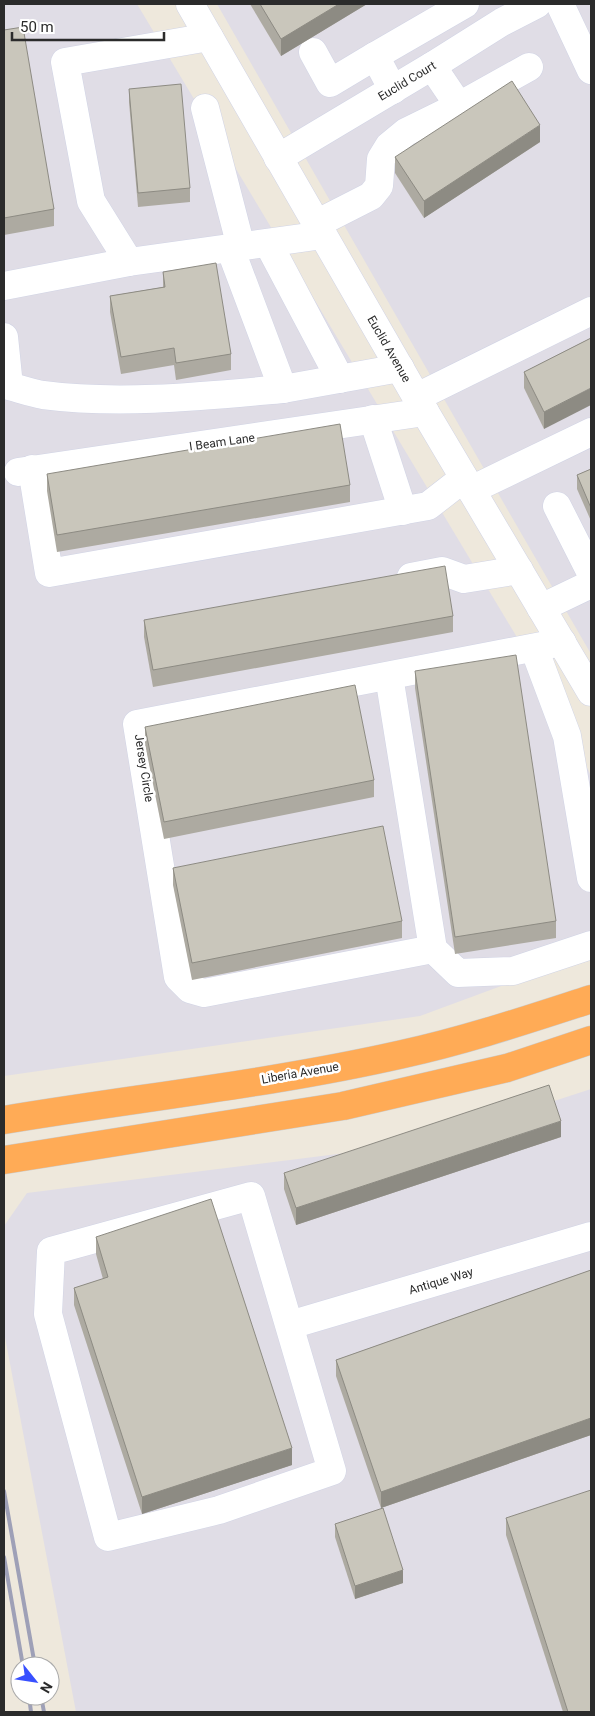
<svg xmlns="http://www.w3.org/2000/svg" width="595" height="1716" font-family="Roboto,sans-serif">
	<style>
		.industrial { fill: #e0dde6 }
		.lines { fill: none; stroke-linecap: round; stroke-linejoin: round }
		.minor-casing { stroke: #d1d4e5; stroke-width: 29 }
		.highway-casing { stroke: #ccc; stroke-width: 29 }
		.minor { stroke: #fff; stroke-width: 28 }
		.highway { stroke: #ffab56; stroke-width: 28 }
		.rail { stroke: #9ea0b7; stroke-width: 4 }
		.wall { fill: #adaaa1 }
		.shaded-wall { fill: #8d8b83 }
		.building { fill: #c9c6bb; stroke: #8d8b83 }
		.labels { text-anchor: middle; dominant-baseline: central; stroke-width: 5; stroke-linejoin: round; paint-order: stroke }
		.street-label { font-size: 12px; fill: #2b2b2b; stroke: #fff }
	</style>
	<rect width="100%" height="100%" fill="#eee8dc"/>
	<!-- industrial -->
	<g class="industrial">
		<polygon points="4,4 137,4 554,699 591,776 591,953 420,1016 4,1076"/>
		<polygon points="217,4 591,4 591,654 506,507"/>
		<polygon points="591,1089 591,1712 76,1712 4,1332 4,1226 27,1193 425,1143"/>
	</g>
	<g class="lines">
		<defs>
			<g id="minor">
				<polyline points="190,4 425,412 591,692"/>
				<polyline points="560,4 591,70"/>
				<polyline points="209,37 65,62 91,201 129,262 323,235"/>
				<polyline points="313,52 330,83 375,56 393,90"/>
				<polyline points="375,56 465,4"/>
				<polyline points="432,66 459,106"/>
				<polyline points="205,108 241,247"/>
				<polyline points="278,158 432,66 502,22 537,4"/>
				<polyline points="316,224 371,196 379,186 381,159 389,146 406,132 459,106 529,67"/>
				<polyline points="268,243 340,379"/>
				<polyline points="230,248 283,389 400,368"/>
				<polyline points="4,286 129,262"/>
				<path d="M4 337 9 386C20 389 32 393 43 395 121 405 205 396 283 389"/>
				<polyline points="417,397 591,311"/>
				<polyline points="373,419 403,511"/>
				<polyline points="32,469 49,573 428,506 464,478"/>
				<polyline points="18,472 425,412"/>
				<polyline points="471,490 591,432"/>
				<polyline points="557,506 591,573"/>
				<polyline points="411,577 442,571 464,579 519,570"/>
				<polyline points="541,608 591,584"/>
				<polyline points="534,648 567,736 591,878"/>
				<polyline points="389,676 433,949 458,973 513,971 591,945"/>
				<polyline points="433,949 204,993 190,989 178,977 137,724 562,642"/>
				<polygon points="251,1196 332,1471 219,1510 108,1537 48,1314 51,1251"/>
				<polyline points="290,1325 591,1236"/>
			</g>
			<g id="highway">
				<path d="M4 1120C136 1098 271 1084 403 1054 467 1040 529 1019 591 999"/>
				<polyline points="4,1160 343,1106 507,1068 591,1040"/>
			</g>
		</defs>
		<!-- minor casing -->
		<use href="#minor" class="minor-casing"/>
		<!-- highway casing -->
		<use href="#highway" class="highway-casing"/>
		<!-- minor -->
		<use href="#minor" class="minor"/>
		<!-- highway -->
		<use href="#highway" class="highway"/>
		<!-- rail -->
		<g class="rail">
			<polyline points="4,1491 35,1666"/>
			<polyline points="4,1557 23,1666"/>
			<polyline points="29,1696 31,1712"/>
			<polyline points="41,1696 44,1712"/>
		</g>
	</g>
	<!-- wall -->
	<g class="wall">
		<polygon points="250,4 367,4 281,56"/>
		<polygon points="4,30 54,209 54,226 4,235"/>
		<polygon points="129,89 190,188 190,202 138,207 129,102"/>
		<polygon points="540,142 424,218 395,173 395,157"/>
		<polygon points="163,272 231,354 231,370 176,380 174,365 121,374 110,312 110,296 163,287"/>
		<polygon points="591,338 544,429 524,388 524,372"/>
		<polygon points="591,469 591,521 577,489 577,475"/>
		<polygon points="47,474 350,485 350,502 57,552 47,491"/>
		<polygon points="453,616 453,632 153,687 144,637 144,620"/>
		<polygon points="415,671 556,921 556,938 455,954 415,688"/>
		<polygon points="145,727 374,780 374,797 164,839 145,744"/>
		<polygon points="173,868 402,921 402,938 192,980 173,885"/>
		<polygon points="561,1137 296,1225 284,1189 284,1173"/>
		<polygon points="96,1237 292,1465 142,1514 74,1305 74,1288 103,1279 96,1254"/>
		<polygon points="591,1270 591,1435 381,1508 336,1376 336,1360"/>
		<polygon points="506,1518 591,1712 563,1712 506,1535"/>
		<polygon points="335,1524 403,1583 355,1599 335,1537"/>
	</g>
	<!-- shaded-wall -->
	<g class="shaded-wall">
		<polygon points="339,4 367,4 281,56 281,39"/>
		<polygon points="540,125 540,142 424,218 424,201"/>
		<polygon points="591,388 591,405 544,429 544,412"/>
		<polygon points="561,1121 561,1137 296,1225 296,1208"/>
		<polygon points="591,1418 591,1435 381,1508 381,1492"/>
		<polygon points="292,1448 292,1465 142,1514 142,1497"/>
		<polygon points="403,1570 403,1583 355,1599 355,1586"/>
	</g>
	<!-- building -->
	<g class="building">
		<polygon points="260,4 339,4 281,39"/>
		<polygon points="23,27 54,209 4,218 4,30"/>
		<polygon points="512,81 540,125 424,201 395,157"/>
		<polygon points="181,84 190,188 138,193 129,89"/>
		<polygon points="216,263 231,354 176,363 174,348 121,357 110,296 165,287 163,272"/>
		<polygon points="591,338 591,388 544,412 524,372"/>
		<polygon points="340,424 350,485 57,535 47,474"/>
		<polygon points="591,469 591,508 577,475"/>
		<polygon points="445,566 453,616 153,670 144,620"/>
		<polygon points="516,655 556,921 455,937 415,671"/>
		<polygon points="355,685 374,780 164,822 145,727"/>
		<polygon points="383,826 402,921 192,963 173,868"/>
		<polygon points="549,1085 561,1121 296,1208 284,1173"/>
		<polygon points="211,1199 292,1448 142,1497 74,1288 108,1277 96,1237"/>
		<polygon points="591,1270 591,1418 381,1492 336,1360"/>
		<polygon points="591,1490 591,1712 568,1712 506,1518"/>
		<polygon points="383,1508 403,1570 355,1586 335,1524"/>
	</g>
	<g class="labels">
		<!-- street labels -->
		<g class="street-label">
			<text transform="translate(407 81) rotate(-31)">Euclid Court</text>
			<text transform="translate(389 349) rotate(60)">Euclid Avenue</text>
			<text transform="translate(222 442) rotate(-8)">I Beam Lane</text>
			<text transform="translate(144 768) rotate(81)">Jersey Circle</text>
			<text transform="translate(300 1073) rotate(-10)">Liberia Avenue</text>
			<text transform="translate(441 1281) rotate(-17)">Antique Way</text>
		</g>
	</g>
	<!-- border -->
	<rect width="595" height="1716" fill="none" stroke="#2b2b2b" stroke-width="10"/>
	<!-- north arrow -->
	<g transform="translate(35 1681) rotate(120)"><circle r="24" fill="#ffffff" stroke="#aaaaaa"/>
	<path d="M0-4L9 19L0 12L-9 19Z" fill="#3850ff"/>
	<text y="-8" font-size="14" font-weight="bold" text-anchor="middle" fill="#2b2b2b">N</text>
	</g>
	<!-- scale -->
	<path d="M12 32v8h152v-8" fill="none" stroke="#2b2b2b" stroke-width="2.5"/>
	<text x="20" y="32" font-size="15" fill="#2b2b2b" stroke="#ffffff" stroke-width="4" paint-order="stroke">50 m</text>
</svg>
